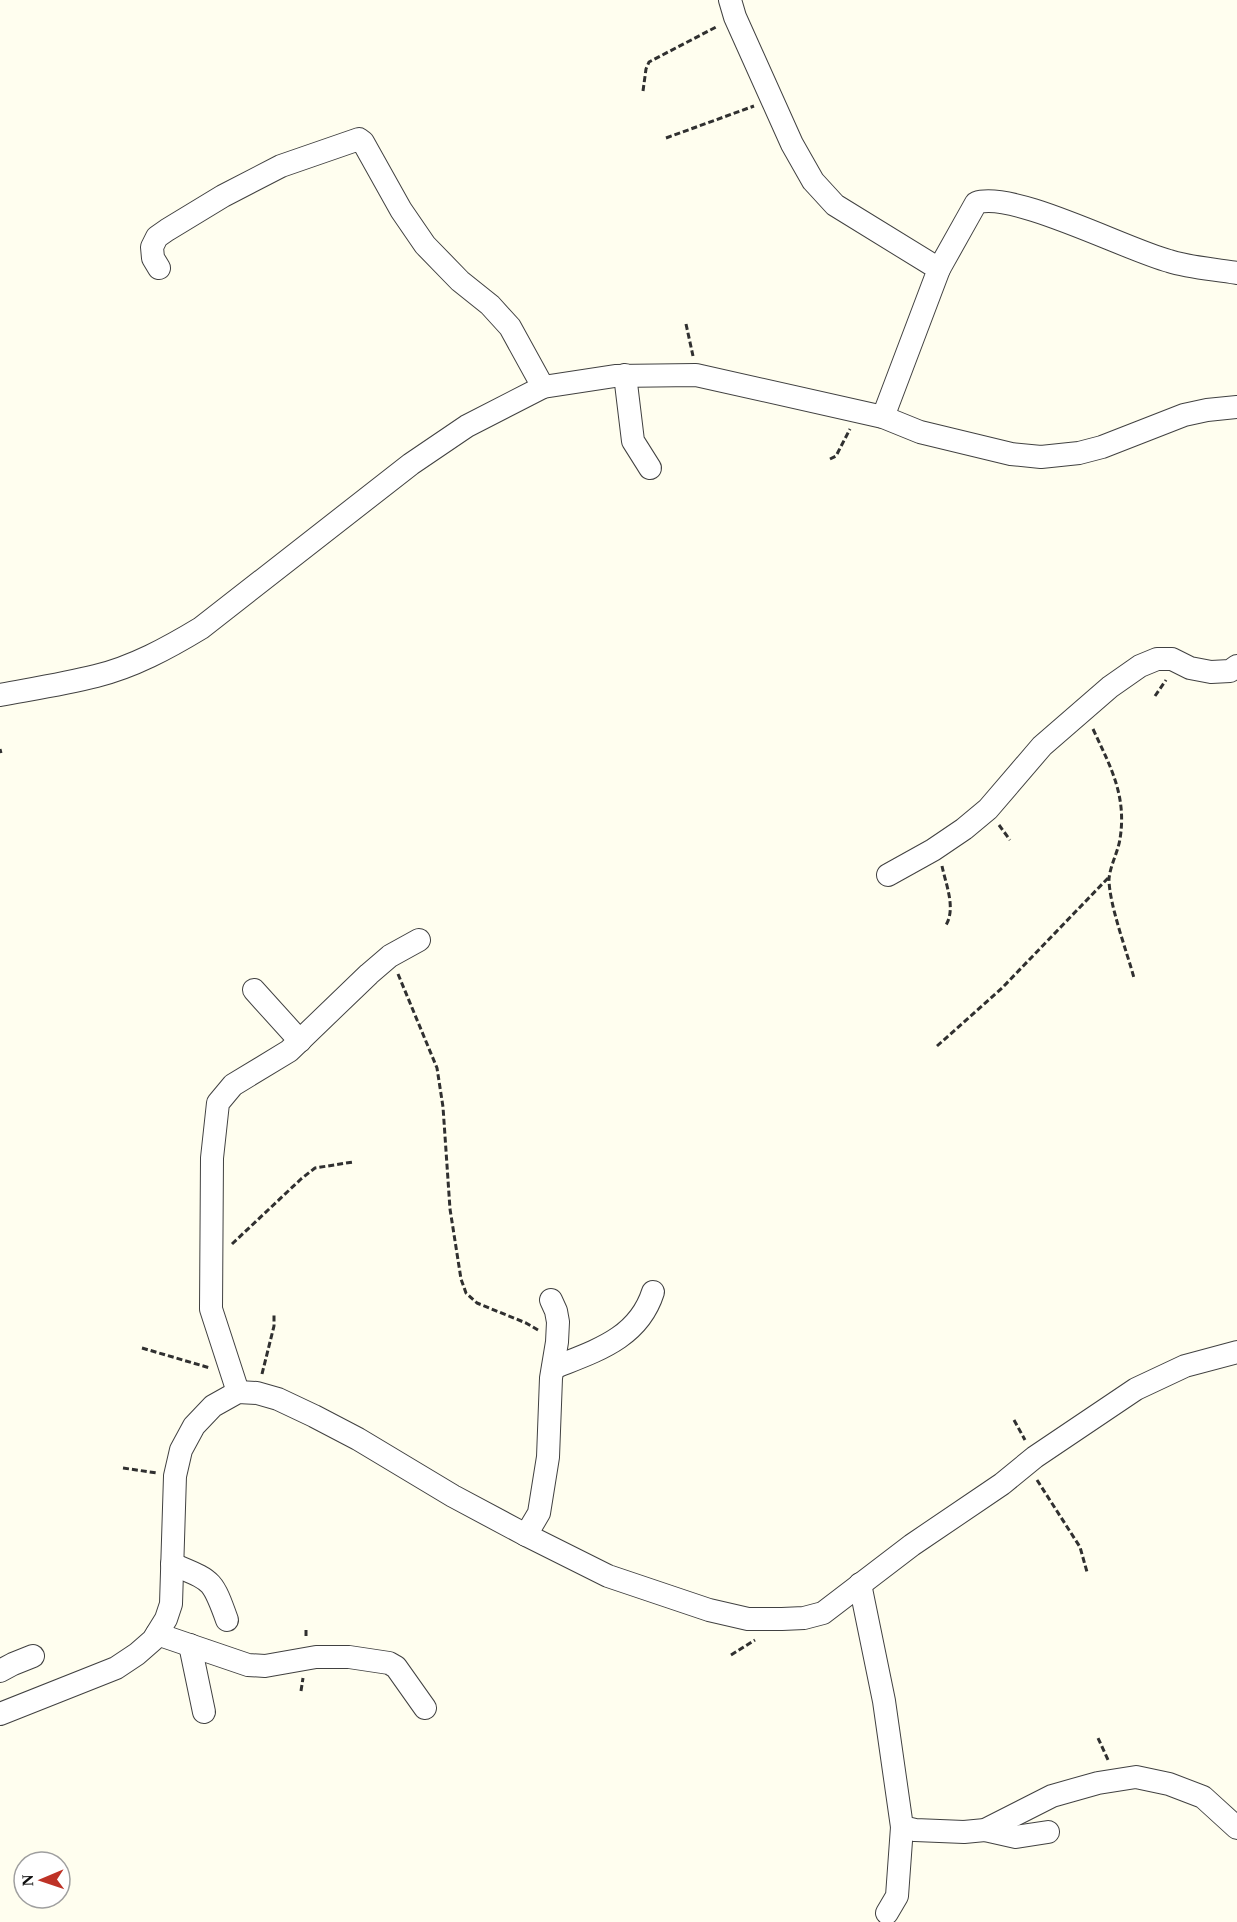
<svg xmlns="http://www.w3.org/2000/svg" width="1237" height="1922" font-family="Georgia,serif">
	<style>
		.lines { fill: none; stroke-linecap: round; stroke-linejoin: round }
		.minor-casing { stroke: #414141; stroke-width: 24 }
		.path { stroke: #303030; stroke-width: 3; stroke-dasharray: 6 3; stroke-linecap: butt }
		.minor { stroke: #fff; stroke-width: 22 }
	</style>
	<rect width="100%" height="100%" fill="#fffeef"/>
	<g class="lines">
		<defs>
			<g id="minor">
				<polyline points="730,0 735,17 792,144 813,181 835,205 939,269 883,417"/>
				<polyline points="159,268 153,258 152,247 157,237 167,230 223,196 281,166 359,139 363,142 401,210 425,245 460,281 490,305 510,327 543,387"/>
				<path d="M939 269 976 203C1012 190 1127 250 1169 261 1191 268 1215 269 1237 273"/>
				<polyline points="625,375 633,441 650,468"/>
				<path d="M0 695C32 689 64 684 96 676 133 667 168 648 201 628L411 464 467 426 543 387 615 376 696 375 883 417 920 432 1011 454 1041 457 1079 453 1102 447 1184 415 1207 410 1237 407"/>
				<polyline points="888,875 933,850 964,829 988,809 1042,746 1110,687 1140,666 1157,659 1172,659 1190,668 1211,672 1230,671 1237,666"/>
				<polyline points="254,990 300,1041"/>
				<path d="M553 1368C595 1351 638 1339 653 1292"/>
				<polyline points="238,1392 211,1309 212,1158 218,1103 233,1085 289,1051 369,974 390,956 419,940"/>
				<polyline points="526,1535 539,1513 548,1457 551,1378 557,1342 558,1322 556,1311 551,1300"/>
				<path d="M172 1564C212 1581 212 1578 227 1620"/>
				<polyline points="860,1584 884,1701 902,1827 915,1830 964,1832 985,1830 1052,1796 1098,1783 1136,1777 1169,1784 1203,1797 1237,1828"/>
				<polyline points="157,1634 248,1665 265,1666 316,1657 349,1657 389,1663 396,1667 425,1708"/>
				<polyline points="190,1645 204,1712"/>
				<polyline points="0,1671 13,1664 33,1656"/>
				<polyline points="0,1714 116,1668 137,1654 153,1640 166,1619 171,1604 175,1476 181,1450 194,1426 213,1406 238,1392 257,1393 278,1399 314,1416 358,1439 453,1496 526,1535 608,1576 709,1610 748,1619 782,1619 804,1618 823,1613 912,1545 1002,1484 1035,1457 1136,1389 1185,1366 1237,1352"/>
				<polyline points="985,1830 1016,1837 1048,1832"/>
				<polyline points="887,1913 897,1896 902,1827"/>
			</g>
		</defs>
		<!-- minor casing -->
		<use href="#minor" class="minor-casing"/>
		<!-- path -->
		<g class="path">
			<polyline points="643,91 646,69 649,62 718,26"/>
			<polyline points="666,138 754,106"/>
			<polyline points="686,324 693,356"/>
			<polyline points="830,459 836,456 850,429"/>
			<polyline points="1155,696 1166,680"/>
			<path d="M1093 729C1110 766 1127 795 1120 839 1118 852 1110 866 1109 879 1109 904 1127 952 1134 978"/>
			<polyline points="0,749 1,753"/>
			<polyline points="999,825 1010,840"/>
			<path d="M942 866C946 885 956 908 946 925"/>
			<polyline points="398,974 437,1068 443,1107 450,1209 461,1279 466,1293 477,1303 526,1323 538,1330"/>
			<polyline points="937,1046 1002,988 1109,877"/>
			<polyline points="232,1244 301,1179 315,1168 353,1162"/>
			<polyline points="142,1348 210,1368"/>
			<polyline points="262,1374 274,1326 274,1314"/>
			<polyline points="1014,1420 1025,1440"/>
			<polyline points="123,1468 157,1473"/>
			<polyline points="1037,1480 1080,1547 1087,1572"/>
			<polyline points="306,1630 306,1639"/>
			<polyline points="731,1655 755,1640"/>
			<polyline points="301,1691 303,1678"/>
			<polyline points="1098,1738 1109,1762"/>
		</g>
		<!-- minor -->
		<use href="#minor" class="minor"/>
	</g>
	<!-- north arrow -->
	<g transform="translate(42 1880) rotate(268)"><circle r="28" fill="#ffffff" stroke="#9f9f9f" stroke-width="1.5"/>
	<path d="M0-4.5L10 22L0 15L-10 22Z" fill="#be3226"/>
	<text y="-9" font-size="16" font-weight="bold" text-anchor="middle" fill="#0e0e0e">N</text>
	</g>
</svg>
